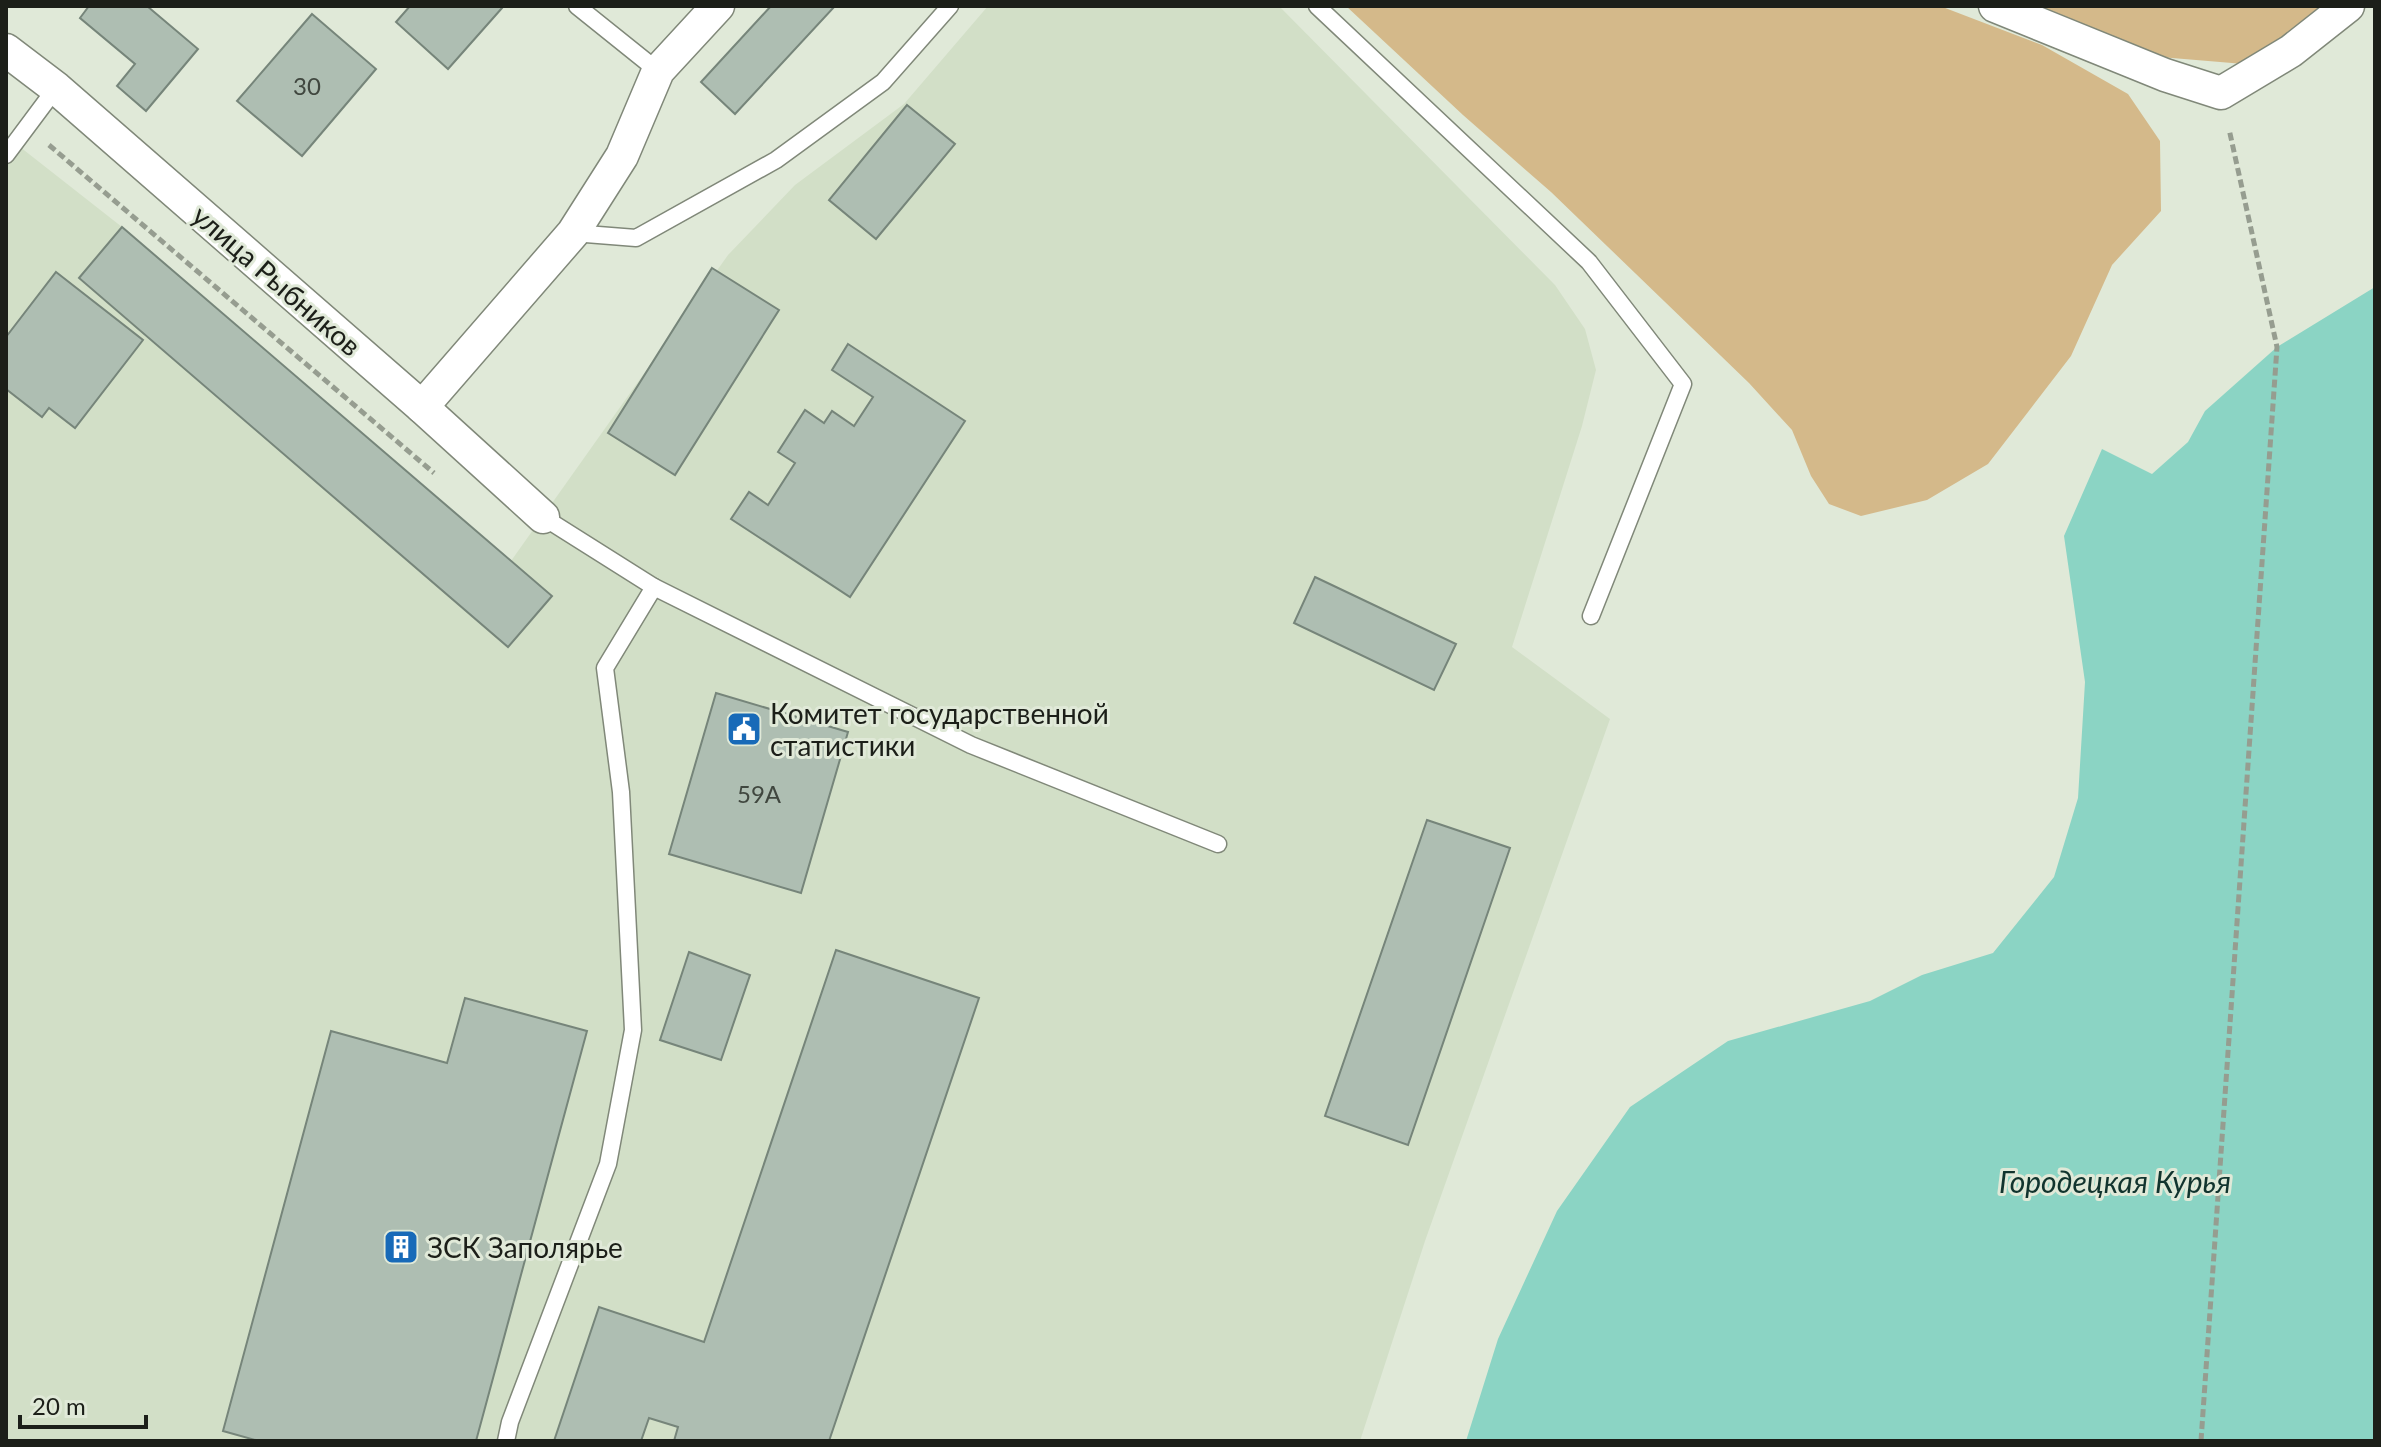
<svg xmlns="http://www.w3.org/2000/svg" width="2381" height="1447" font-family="Lato,sans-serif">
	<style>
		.built { fill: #d2dfc7 }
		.green { fill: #d4b98a }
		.water { fill: #8bd4c4 }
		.building { fill: #aebeb2; stroke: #76857a; stroke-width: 2 }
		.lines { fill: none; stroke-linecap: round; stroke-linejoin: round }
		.service-casing { stroke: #808879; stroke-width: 19 }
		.minor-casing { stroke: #808879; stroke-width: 35 }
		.path { stroke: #969d90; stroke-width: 5; stroke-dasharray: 8 4; stroke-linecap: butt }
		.service { stroke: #fff; stroke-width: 16 }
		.minor { stroke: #fff; stroke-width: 32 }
		.labels { text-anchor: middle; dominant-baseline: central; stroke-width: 6; stroke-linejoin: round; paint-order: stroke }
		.number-label { font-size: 24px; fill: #40473f }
		.street-label { font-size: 28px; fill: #1c1f19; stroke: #e0e9d8 }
		.poi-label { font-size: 28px; fill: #1c1f19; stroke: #e0e9d8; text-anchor: start }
		.water-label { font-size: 30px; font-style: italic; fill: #11342e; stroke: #e0e9d8 }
	</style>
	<rect width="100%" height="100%" fill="#e0e9d8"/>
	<!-- built -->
	<polygon class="built" points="988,6 1279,6 1555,285 1585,329 1596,370 1582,426 1512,647 1610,719 1425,1241 1360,1441 6,1441 6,136 122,227 511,561 728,255 795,185 904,104"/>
	<!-- green -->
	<g class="green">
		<polygon points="1346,6 1940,6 2042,45 2128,94 2160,141 2161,211 2112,265 2071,356 1988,464 1927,500 1861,516 1829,504 1811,476 1792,430 1749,383 1551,192 1463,115"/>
		<polygon points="2039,6 2331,6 2244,64 2160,57"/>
	</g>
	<!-- water -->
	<polygon class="water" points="2375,287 2375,1441 1466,1441 1498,1339 1557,1211 1630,1107 1728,1041 1870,1001 1922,975 1993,953 2054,877 2078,798 2085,682 2064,536 2102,449 2152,474 2188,442 2205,411 2277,347"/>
	<!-- building -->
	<g class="building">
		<polygon points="89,6 147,6 198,49 146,111 117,86 135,64 80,18"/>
		<polygon points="410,6 501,6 502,8 448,69 396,22"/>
		<polygon points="771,6 835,6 735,114 701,82"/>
		<polygon points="312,14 376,69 302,156 237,101"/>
		<polygon points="907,105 955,144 876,239 829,200"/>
		<polygon points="122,227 552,596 508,647 79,278"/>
		<polygon points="712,268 779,310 675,475 608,433"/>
		<polygon points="56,272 143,340 75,428 49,408 42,417 6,389 6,337"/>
		<polygon points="848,344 965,421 850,597 731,519 749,492 768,505 795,463 778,452 805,410 824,423 832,411 854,426 873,397 832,370"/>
		<polygon points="1315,577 1456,644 1434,690 1294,623"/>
		<polygon points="716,693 848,732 801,893 669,854"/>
		<polygon points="1427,820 1510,848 1408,1145 1325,1116"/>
		<polygon points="836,950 979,998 829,1441 674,1441 678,1427 649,1418 641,1441 554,1441 599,1307 704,1342"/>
		<polygon points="689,952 750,975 721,1060 660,1040"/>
		<polygon points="465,998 587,1031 476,1441 259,1441 223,1431 331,1031 447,1063"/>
	</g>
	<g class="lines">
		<defs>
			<g id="service">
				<polyline points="577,6 658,71"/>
				<polyline points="1317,6 1589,262 1683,384 1591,616"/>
				<polyline points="6,155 56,88"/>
				<polyline points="573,233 636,238 776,160 883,82 950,6"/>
				<polyline points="543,517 654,587 971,745 1218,844"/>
				<polyline points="506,1441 510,1422 608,1164 633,1030 621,792 605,668 654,587"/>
			</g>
			<g id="minor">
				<polyline points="1995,6 2165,75 2221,93 2291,51 2348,6"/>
				<polyline points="6,50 56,88 422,407 543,517"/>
				<polyline points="422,407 573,233 622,156 658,71 718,6"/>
			</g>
		</defs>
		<!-- service casing -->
		<use href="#service" class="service-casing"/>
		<!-- minor casing -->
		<use href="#minor" class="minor-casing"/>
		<!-- path -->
		<g class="path">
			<polyline points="49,145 434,473"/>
			<polyline points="2201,1441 2277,347 2229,129"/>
		</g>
		<!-- service -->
		<use href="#service" class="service"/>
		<!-- minor -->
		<use href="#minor" class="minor"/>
	</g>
	<!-- icons -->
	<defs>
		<symbol id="civic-square" viewBox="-11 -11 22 22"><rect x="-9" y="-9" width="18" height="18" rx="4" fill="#186ab8" stroke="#e0e9d8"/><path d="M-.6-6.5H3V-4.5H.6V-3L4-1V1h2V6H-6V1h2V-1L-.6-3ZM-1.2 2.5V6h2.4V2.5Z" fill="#fff"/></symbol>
		<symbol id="building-square" viewBox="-11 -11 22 22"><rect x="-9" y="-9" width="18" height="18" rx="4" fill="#186ab8" stroke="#e0e9d8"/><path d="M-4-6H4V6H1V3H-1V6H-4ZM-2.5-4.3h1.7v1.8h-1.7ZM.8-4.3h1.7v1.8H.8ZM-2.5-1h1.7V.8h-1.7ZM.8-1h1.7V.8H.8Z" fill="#fff"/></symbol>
	</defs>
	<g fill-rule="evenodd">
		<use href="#civic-square" x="724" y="709" width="40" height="40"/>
		<use href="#building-square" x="381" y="1227" width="40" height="40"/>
	</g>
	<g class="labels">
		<!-- number labels -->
		<g class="number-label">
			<text x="307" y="85">30</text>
			<text x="759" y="793">59А</text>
		</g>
		<!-- street labels -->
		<g class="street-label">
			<text transform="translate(277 280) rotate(41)">улица Рыбников</text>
		</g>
		<!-- poi labels -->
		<g class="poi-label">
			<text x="770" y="713">Комитет государственной<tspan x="770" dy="32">статистики</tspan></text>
			<text x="427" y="1247">ЗСК Заполярье</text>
		</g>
		<!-- water labels -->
		<g class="water-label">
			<text x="2115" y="1181">Городецкая Курья</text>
		</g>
	</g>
	<!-- border -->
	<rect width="2381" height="1447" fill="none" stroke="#1c1f19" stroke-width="16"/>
	<!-- scale -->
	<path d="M20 1415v12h126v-12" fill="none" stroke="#1c1f19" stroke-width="4"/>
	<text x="32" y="1415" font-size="24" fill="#1c1f19" stroke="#e0e9d8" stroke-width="6" paint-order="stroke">20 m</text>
</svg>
